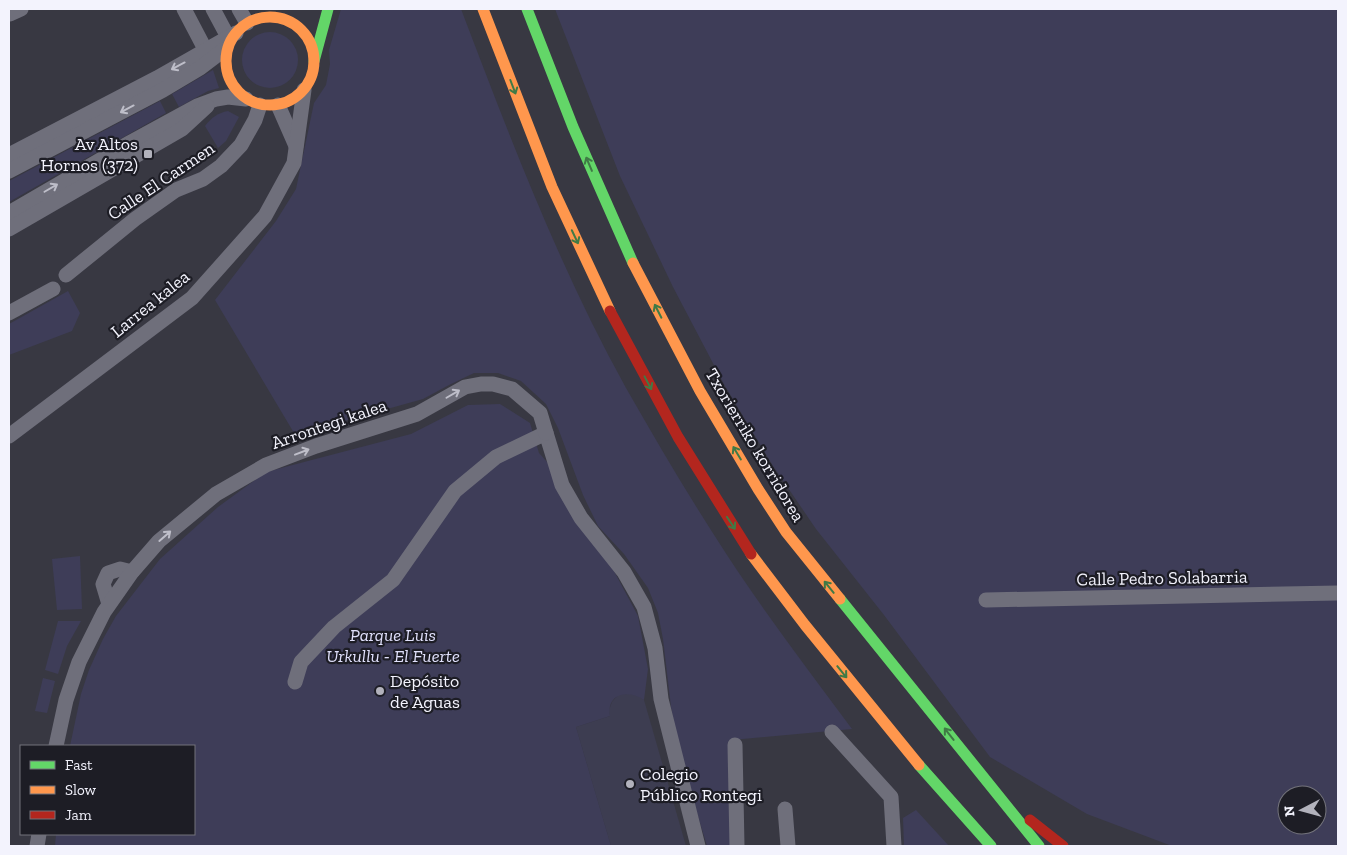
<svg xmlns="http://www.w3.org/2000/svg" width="1347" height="855" font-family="'Zilla Slab',serif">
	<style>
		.built { fill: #3d3d51 }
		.green { fill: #3e3d58; fill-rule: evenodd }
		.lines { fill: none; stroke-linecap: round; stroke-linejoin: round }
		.street { stroke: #6f6f7b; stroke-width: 15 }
		.fast { stroke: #63d668; stroke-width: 11 }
		.slow { stroke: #ff974d; stroke-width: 11 }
		.jam { stroke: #b3261e; stroke-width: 11 }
		.oneway { stroke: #bebec9 }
		.oneway2 { stroke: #407a46 }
		.poi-dot { fill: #b2b2bc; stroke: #1d1d25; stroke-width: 2 }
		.labels { text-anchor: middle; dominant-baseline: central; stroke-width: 4.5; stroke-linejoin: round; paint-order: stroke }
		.poi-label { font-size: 18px; fill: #f3f3fd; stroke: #1d1d25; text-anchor: start }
		.street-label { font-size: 18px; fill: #f3f3fd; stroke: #1d1d25 }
		.park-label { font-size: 18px; font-style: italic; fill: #e1e1fc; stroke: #1d1d25 }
	</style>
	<rect width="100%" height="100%" fill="#383842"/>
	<!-- built -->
	<polygon class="built" points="626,693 636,694 644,700 686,846 611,846 576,727 610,716 609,710 612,702 618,695"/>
	<!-- green -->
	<g class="green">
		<path d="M341 9H461C510 138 559 267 626 388 658 444 691 500 727 555 766 615 810 672 852 729L731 740 730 846H707L680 757 671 707 663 639 658 613 648 588 624 554 598 526 583 495 558 428 546 404 521 381 498 373H474L449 385 423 399 326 426 297 438 215 300 276 221 296 189 314 103 326 85 330 64 329 50Z"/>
		<path d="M555 9H1338V846H1172L1087 814 990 757 884 615 816 529 773 466 725 386 673 287 620 176ZM1287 795H1317V825H1287Z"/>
		<circle cx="270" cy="60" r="28"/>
		<polygon points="213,70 219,88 208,91 179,107 172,94"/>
		<polygon points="160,101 166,113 9,202 9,181"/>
		<path d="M228 111 239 117 226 141 218 148 205 126C212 117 218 113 228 111Z"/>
		<polygon points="68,291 80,313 72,331 9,355 9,324"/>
		<path d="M500 404 530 423 539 453 568 485 638 616 648 669 644 700C629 689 606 693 610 716L576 727 611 846H55L56 834H194V746H70L81 694 89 670 103 639 116 616 160 559 218 507 266 472 411 434 468 405Z"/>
		<polygon points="80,556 82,609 57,610 52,559"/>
		<polygon points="58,621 81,621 67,646 58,674 45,670"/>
		<polygon points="43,678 55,681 47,713 35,711"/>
		<polygon points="916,810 949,846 904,846 903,818"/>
	</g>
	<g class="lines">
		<!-- street -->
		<g class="street">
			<polyline points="184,9 206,51"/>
			<polyline points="213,9 228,37"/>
			<polyline points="239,9 247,23"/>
			<polyline points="10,14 21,9"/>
			<polyline points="278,105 296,146"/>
			<polyline points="9,155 157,78 236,33"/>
			<polyline points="9,171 163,90 200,68 225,49"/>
			<polyline points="9,213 131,142 197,106 216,99 228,97 246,99"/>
			<polyline points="9,229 182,129 207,106"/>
			<polyline points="66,275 135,219 176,190 203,179 221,166 241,145 255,120 260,105"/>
			<polyline points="9,313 53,289"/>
			<polyline points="9,436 192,298 265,216 294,163 304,90"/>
			<polyline points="986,600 1338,593"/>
			<polyline points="109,604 103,584 108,573 120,569 132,572"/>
			<polyline points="295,682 301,662 334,627 393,580 455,491 496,457 546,433 562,485 581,518 624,572 644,607 655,648 661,699 698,846"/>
			<polyline points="832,732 891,797 894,846"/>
			<polyline points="735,745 737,846"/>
			<polyline points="56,746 66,700 79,662 104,612 132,572 159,541 216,494 266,465 316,446 417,414 465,387 481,384 493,384 512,389 540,413 546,433"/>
			<polyline points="785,809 788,846"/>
			<polyline points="37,846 39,834"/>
		</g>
		<!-- fast -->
		<g class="fast">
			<polyline points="527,9 573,127 633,263"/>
			<polyline points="314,61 328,9"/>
			<polyline points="840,599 1039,846"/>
			<polyline points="919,765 991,846"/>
		</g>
		<!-- slow -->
		<g class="slow">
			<polyline points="483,9 552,187 610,311"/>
			<circle cx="270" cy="61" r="44"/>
			<polyline points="633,263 700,391 758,489 786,532 840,599"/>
			<polyline points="751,554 805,625 919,765"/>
		</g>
		<!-- jam -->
		<g class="jam">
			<polyline points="610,311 678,437 751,554"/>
			<polyline points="1030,820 1063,846"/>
		</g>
	</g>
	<!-- one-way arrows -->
	<defs><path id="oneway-shaft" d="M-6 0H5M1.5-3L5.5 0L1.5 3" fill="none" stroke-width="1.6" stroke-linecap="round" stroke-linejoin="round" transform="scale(1.25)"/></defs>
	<g class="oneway">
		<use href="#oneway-shaft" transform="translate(178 66) rotate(152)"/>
		<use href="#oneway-shaft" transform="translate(127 109) rotate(152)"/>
		<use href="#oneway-shaft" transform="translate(51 188) rotate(-30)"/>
		<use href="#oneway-shaft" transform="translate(453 394) rotate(-30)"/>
		<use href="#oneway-shaft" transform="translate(302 452) rotate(-21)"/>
		<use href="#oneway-shaft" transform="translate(165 536) rotate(-41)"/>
	</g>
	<g class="oneway2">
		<use href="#oneway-shaft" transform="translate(513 87) rotate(69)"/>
		<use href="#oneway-shaft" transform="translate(589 164) rotate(-113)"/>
		<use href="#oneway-shaft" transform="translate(575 237) rotate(65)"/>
		<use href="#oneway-shaft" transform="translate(658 311) rotate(-117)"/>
		<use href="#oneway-shaft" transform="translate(648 383) rotate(62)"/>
		<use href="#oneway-shaft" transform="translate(737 453) rotate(-121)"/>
		<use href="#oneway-shaft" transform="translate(731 523) rotate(56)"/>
		<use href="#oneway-shaft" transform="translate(829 587) rotate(-129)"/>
		<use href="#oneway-shaft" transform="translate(842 672) rotate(51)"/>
		<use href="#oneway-shaft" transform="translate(949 734) rotate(-128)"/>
	</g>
	<!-- markers -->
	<g class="poi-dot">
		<rect x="143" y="149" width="10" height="10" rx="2.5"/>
		<circle cx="380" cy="691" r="5"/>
		<circle cx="630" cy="784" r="5"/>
	</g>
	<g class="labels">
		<!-- poi labels -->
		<g class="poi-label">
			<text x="138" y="144" text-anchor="end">Av Altos<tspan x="138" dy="21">Hornos (372)</tspan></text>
			<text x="390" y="681">Depósito<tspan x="390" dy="21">de Aguas</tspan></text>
			<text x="640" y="774">Colegio<tspan x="640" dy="21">Público Rontegi</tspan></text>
		</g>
		<!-- street labels -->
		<g class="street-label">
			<text transform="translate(161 181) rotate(-34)">Calle El Carmen</text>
			<text transform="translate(150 304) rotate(-39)">Larrea kalea</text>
			<text transform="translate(329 424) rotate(-19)">Arrontegi kalea</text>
			<text transform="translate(755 445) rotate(59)">Txorierriko korridorea</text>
			<text transform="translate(1162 578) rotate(-1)">Calle Pedro Solabarria</text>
		</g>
		<!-- park labels -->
		<g class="park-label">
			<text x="393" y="635">Parque Luis<tspan x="393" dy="21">Urkullu - El Fuerte</tspan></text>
		</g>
	</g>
	<!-- border -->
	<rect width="1347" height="855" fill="none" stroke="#f3f3fd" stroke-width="20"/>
	<!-- legend -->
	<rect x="20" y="745" width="175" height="90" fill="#1d1d25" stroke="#73737b"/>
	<rect x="30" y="761" width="25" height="8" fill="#63d668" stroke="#73737b"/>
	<text x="65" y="770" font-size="15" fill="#f3f3fd">Fast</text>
	<rect x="30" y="786" width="25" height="8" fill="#ff974d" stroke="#73737b"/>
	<text x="65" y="795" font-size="15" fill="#f3f3fd">Slow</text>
	<rect x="30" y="811" width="25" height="8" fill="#b3261e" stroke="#73737b"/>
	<text x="65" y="820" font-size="15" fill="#f3f3fd">Jam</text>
	<!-- north arrow -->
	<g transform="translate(1302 810) rotate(264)"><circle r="24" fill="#1d1d25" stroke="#73737b"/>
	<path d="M0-4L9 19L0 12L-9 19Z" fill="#b2b2bc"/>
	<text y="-8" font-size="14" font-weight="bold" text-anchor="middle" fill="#f3f3fd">N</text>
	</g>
</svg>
